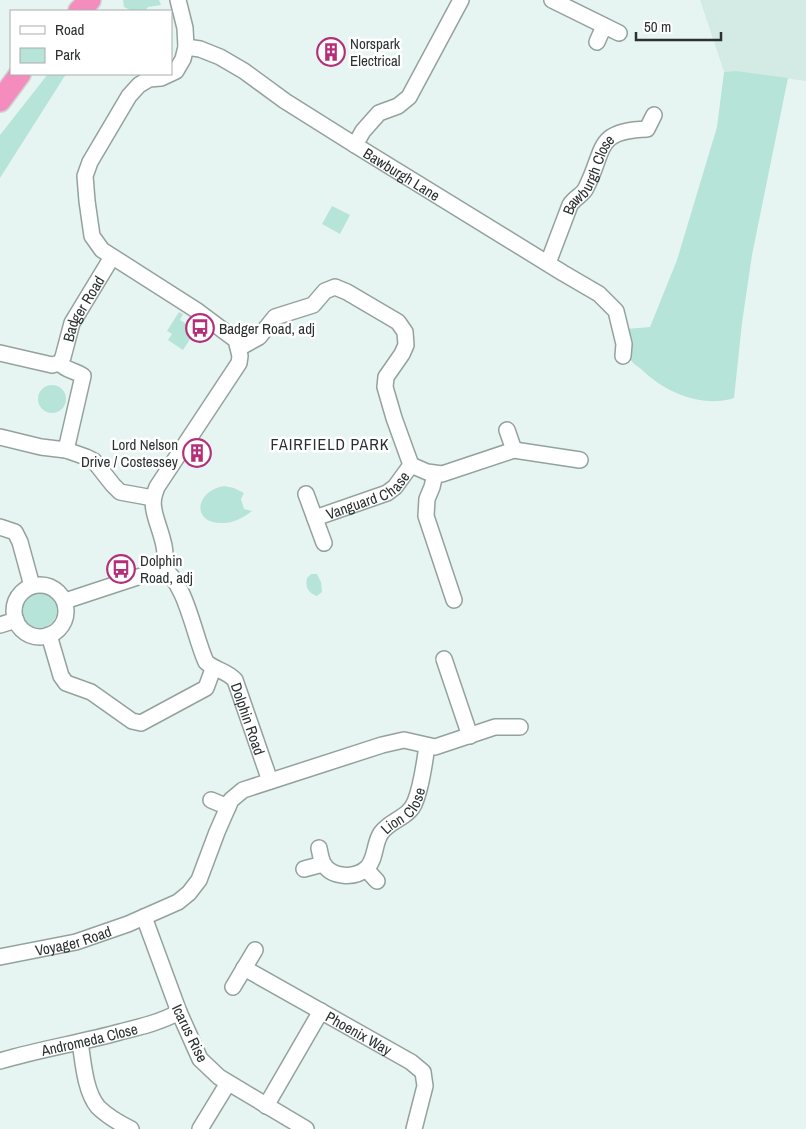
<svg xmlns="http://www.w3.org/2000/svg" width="806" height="1129" font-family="'Archivo Narrow',sans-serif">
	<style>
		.built { fill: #d4ebe5 }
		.green { fill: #b7e4d9 }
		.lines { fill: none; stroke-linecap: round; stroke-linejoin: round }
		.minor-casing { stroke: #94a29e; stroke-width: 18 }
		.highway-casing { stroke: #d0d2d1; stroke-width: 24 }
		.minor { stroke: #fff; stroke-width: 15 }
		.highway { stroke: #f48cbe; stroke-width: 21 }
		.labels { text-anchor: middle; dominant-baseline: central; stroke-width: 5; stroke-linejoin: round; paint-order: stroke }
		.poi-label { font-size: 15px; fill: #2b3130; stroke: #fff; text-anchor: start }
		.street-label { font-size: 15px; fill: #2b3130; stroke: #fff }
		.neighbourhood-label { font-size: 16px; letter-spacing: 1px; fill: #2b3130; stroke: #fff }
	</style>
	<rect width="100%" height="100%" fill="#e6f5f1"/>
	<!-- built -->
	<polygon class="built" points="700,0 806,0 806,81 768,76 724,72"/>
	<!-- green -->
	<g class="green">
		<polygon points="123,0 159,0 161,5 148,7 145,11 132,11 124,7"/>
		<path d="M736 71 788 78 752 255 742 323 734 398C702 408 666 393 642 370 639 367 633 364 631 360 628 354 627 336 626 329L650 327 677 260 717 127 724 72Z"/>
		<polygon points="48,74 66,74 0,178 0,135"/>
		<polygon points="332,206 350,215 340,234 322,224"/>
		<polygon points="179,312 183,314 180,320 190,326 194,322 199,325 183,350 168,340 172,334 167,331"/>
		<circle cx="52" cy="399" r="14"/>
		<path d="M224 486 234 488 244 493 241 499 244 509 252 511C244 517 234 523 224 523 191 525 194 491 224 486Z"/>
		<path d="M311 574H317L321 582 322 592 317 596C308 593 305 587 307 578Z"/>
		<circle cx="39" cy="610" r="18"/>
	</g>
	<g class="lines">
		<defs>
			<g id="minor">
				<polyline points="552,0 619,33"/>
				<polyline points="597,42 604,26"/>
				<path id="s1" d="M186 47 200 49 220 57 244 71 285 101 355 145 563 273 599 294 616 311 624 344 623 356"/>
				<polyline points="355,145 363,131 379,113 398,106 409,97 461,0"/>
				<path id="s2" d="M548 263 570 205C575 197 583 195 586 188 606 149 594 131 647 129L654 115"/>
				<polyline points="239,348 259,337 275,317 313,305 325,291 335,287 347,292 398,322 405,332 406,345 402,354 386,377 385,387 394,418 411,465"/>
				<path id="s3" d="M0 353 52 365 60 363 63 357 72 323 112 257"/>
				<path d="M60 363C66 371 75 370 83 376L66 450"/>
				<polyline points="507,430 514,450"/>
				<polyline points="0,437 41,447 66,450 86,457 94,461 113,485 120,492 153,498"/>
				<polyline points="411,465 427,472 442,474 514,450 580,460"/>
				<polyline points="435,474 432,487 427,499 426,516 454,600"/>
				<polyline points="306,494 324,543"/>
				<path id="s4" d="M315 518 387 493 395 487 411 465"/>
				<polyline points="0,527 15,532 20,542 32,586"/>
				<path id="s5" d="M161 567C186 581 194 636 206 662 215 670 227 671 235 680L270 781"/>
				<circle cx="40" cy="611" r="26"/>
				<path d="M65 601 150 573C153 571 158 570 160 567 173 555 156 525 154 510 152 501 154 495 157 487L239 363 240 356 236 340 196 310 102 250 92 236 87 201 85 176 90 162 129 96 139 85 149 79 161 78 176 71 183 59 186 47 185 28 178 0"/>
				<polyline points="0,625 16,620"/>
				<polyline points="49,635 61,676 66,683 91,692 132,721 141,723 206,688 213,669"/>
				<polyline points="444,659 470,736"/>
				<polyline points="211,800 228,807"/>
				<path id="s6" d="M319 848C320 853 321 859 323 863 331 878 355 879 367 868 376 859 374 843 381 833 390 820 409 818 415 802 422 785 424 765 427 746"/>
				<polyline points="304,869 323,864"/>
				<polyline points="366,869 377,881"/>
				<polyline points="144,917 179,1012 200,1059 219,1077 306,1129"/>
				<path id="s7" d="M0 957 76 942 128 924 178 902 189 893 199 880 217 832 231 800 243 790 382 745 404 740 435 747 495 727H520"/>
				<path id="s8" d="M244 968 411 1062 423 1072 425 1086 414 1129"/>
				<polyline points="233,987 255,950"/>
				<path d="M80 1042C83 1061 85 1092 98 1107 107 1116 119 1123 131 1129"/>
				<path id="s9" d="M0 1061C40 1049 80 1043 120 1032 140 1027 161 1022 179 1012"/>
				<polyline points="266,1106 321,1011"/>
				<polyline points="200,1129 228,1083"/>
			</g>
			<g id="highway">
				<polyline points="79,11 90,0"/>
				<polyline points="0,101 20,74"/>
			</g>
		</defs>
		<!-- minor casing -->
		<use href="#minor" class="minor-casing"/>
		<!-- highway casing -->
		<use href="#highway" class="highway-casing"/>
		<!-- minor -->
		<use href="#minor" class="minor"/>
		<!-- highway -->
		<use href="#highway" class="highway"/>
	</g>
	<!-- icons -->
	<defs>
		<symbol id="building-ring" viewBox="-11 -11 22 22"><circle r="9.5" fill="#fff" stroke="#b33079" stroke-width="1.5"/><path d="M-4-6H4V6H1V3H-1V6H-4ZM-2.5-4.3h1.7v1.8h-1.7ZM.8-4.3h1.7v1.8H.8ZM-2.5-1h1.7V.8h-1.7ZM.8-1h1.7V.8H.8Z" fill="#b33079"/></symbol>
		<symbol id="bus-ring" viewBox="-11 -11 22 22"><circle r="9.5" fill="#fff" stroke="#b33079" stroke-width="1.5"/><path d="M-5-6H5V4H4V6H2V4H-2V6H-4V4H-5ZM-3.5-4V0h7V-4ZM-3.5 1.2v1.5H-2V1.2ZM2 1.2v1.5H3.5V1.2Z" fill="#b33079"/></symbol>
	</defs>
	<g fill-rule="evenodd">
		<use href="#building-ring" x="315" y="36" width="32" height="32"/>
		<use href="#bus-ring" x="184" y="312" width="32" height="32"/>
		<use href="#building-ring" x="181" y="437" width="32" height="32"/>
		<use href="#bus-ring" x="105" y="553" width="32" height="32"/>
	</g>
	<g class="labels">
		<!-- poi labels -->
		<g class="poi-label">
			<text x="350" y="43">Norspark<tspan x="350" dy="17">Electrical</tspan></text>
			<text x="219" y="328">Badger Road, adj</text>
			<text x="178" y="444" text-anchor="end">Lord Nelson<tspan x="178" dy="17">Drive / Costessey</tspan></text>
			<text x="140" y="560">Dolphin<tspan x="140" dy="17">Road, adj</tspan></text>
		</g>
		<!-- street labels -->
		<g class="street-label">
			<text stroke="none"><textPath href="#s1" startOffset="252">Bawburgh Lane</textPath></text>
			<text stroke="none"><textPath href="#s2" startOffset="98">Bawburgh Close</textPath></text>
			<text stroke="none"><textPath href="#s3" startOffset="121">Badger Road</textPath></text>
			<text stroke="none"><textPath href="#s4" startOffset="58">Vanguard Chase</textPath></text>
			<text stroke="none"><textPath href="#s5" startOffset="182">Dolphin Road</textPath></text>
			<text stroke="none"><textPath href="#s6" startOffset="136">Lion Close</textPath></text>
			<text stroke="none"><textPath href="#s7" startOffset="75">Voyager Road</textPath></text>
			<text transform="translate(190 1033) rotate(64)">Icarus Rise</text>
			<text stroke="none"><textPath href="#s8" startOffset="132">Phoenix Way</textPath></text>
			<text stroke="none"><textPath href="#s9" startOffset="92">Andromeda Close</textPath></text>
		</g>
		<!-- neighbourhood labels -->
		<g class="neighbourhood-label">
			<text x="330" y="444">FAIRFIELD PARK</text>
		</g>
	</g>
	<!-- legend -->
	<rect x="10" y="10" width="162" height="65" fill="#ffffff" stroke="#aaadac"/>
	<rect x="20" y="26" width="25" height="8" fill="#ffffff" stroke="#aaadac"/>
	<text x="55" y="35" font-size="15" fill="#2b3130">Road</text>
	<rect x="20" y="48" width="25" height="15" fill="#b7e4d9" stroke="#aaadac"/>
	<text x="55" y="60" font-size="15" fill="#2b3130">Park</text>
	<!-- scale -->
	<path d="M636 32v8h85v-8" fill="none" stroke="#2b3130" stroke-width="2.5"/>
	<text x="644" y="32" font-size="15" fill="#2b3130" stroke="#ffffff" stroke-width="4" paint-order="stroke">50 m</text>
</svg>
